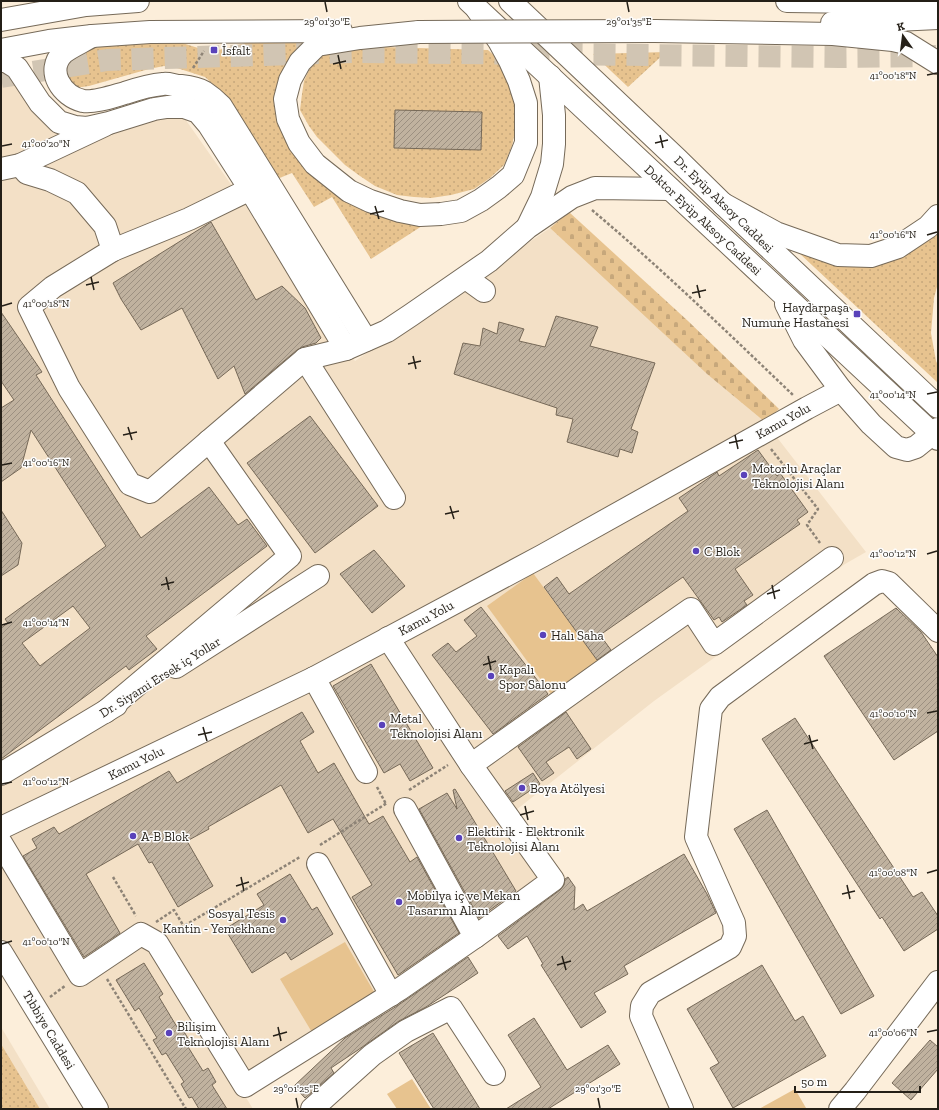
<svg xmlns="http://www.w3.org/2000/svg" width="939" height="1110" font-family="'Zilla Slab',serif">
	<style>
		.built { fill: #f3e0c6 }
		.grass { fill: url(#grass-dots) }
		.cemetery { fill: url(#cemetery-stones) }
		.park { fill: #e7c38f }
		.building { fill: url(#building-hatch); stroke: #766958; fill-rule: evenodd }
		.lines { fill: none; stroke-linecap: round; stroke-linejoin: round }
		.highway-tunnel { stroke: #d1c5b3; stroke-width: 22; stroke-dasharray: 22 11; stroke-linecap: butt }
		.minor-casing { stroke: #766a59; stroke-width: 24 }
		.major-casing { stroke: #766a59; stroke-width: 24 }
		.highway-casing { stroke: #766a59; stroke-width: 24 }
		.path { stroke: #8d8376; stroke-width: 2.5; stroke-dasharray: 3 2; stroke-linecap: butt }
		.minor { stroke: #fff; stroke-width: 22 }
		.major { stroke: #fff; stroke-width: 22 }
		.highway { stroke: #fff; stroke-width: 22 }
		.highway-bridge-casing { stroke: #766a59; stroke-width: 24; stroke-linecap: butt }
		.highway-bridge { stroke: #fff; stroke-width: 22 }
		.ticks { fill: none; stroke: #241f17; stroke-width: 1.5 }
		.poi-dot { fill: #5942ba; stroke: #fdfdfd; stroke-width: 1.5 }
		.labels { text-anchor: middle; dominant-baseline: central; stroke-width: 3; stroke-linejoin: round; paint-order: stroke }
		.poi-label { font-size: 13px; fill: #241f17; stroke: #fdfdfd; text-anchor: start }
		.street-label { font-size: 13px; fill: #241f17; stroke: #fdfdfd }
		.ticks-label { font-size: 10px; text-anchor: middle; fill: #241f17; stroke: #fdfdfd; stroke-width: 3; stroke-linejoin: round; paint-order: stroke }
	</style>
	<defs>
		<pattern id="grass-dots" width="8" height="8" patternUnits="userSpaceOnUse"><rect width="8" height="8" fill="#e7c38f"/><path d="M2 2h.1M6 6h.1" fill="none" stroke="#c6a77b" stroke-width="1.8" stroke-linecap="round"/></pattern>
		<pattern id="cemetery-stones" width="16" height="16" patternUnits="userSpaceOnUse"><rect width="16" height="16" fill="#e7c38f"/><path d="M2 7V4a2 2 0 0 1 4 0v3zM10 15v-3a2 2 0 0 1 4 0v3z" fill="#c6a77b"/></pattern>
		<pattern id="building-hatch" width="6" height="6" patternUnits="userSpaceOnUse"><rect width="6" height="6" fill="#c0b29f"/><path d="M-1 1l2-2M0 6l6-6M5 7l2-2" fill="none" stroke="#9c9081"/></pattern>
	</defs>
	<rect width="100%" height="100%" fill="#fceeda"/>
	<!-- built -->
	<g class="built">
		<polygon points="1,70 5,70 44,123 66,131 183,116 355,361 550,228 707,374 765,422 866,552 845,564 654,701 516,810 566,877 242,1091 253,1109 107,1109 1,937"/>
		<polygon points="1,1027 50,1109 1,1109"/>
	</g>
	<!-- grass -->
	<g class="grass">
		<polygon points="265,38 305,42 297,49 286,66 280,124 376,210 422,226 371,259 332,197 314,207 292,173 277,179 218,89 205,77 177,68 164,66 149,69 89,86 75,88 69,85 60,64 77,49 168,41 179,42 211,52"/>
		<polygon points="382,47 488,50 499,60 514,92 516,126 512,146 504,165 490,178 474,189 451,195 431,198 414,197 397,195 375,186 360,176 345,165 317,137 309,126 300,110 302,94 304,81 309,70 317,60 327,51"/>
		<polygon points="666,52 628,87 593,54"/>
		<polygon points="938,228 938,283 934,298 931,333 936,361 938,365 938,383 798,252 797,247 834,258"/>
		<polygon points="1,1044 40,1109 1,1109"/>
	</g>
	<!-- cemetery -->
	<polygon class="cemetery" points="569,212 688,321 779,409 765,422 707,374 550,228"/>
	<!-- park -->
	<g class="park">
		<polygon points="533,573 600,664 554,698 487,606"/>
		<polygon points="345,942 377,997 313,1034 280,979"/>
		<polygon points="412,1079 431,1109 397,1109 387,1094"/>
		<polygon points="795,1089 806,1108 805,1109 759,1109"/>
	</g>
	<!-- building -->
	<g class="building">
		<polygon points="395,110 482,112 481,150 394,148"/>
		<polygon points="211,222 256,300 282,286 305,308 321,338 316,343 302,347 297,350 245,394 234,366 218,379 182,308 141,330 121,299 113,283"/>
		<path d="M1 312 42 372 36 375 141 538 209 487 238 525 247 519 267 546 146 636 157 649 129 670 126 666 1 759V628L8 623 5 619 106 546 31 430 21 468 1 482V408L14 400 1 381ZM73 606 90 628 40 666 22 643Z"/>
		<polygon points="556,316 598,327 590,346 655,363 631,429 638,432 632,453 620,449 618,457 567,442 573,419 556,415 557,408 454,374 463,343 480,346 483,328 497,334 499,322 524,329 519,341 545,347"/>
		<polygon points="310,416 378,506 315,553 247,463"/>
		<polygon points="758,450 777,476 780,473 808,512 797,520 800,524 735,569 753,595 744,601 747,605 722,622 719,617 714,620 683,577 600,635 611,650 597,660 544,587 557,577 569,594 688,511 679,498 716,473 717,472 719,476"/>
		<polygon points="1,510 22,543 18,565 1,576"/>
		<polygon points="374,550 405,586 372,613 340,574"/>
		<polygon points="481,607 548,694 493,734 432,655 448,643 456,652 477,636 464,620"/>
		<polygon points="896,608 921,632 938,657 938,731 894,760 824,656"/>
		<polygon points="371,664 433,768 410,781 400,764 384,773 333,686"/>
		<polygon points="302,712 314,732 300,741 318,773 334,763 369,824 383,816 410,862 417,857 459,933 398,975 352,897 372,885 333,819 308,833 281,785 208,827 209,829 187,841 213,886 178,907 152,862 149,863 138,844 86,874 120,933 84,957 23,856 37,848 32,839 54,827 59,834 169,771 177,783"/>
		<polygon points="566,712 591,749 577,759 569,747 546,762 554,773 542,781 518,747"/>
		<polygon points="795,718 913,897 922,892 938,916 938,929 904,951 882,917 880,919 762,739"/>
		<polygon points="533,773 540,784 513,802 505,791"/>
		<polygon points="455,789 516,891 479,918 419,809 447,793 457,809 453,790"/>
		<polygon points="767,810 874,996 841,1014 734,829"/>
		<polygon points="684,854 707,894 716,913 624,966 628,974 594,993 606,1012 581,1028 541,965 543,964 527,936 508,949 498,936 560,890 564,885 565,879 568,877 575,887 574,910 583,904 587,911"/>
		<polygon points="290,874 312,910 317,907 333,934 291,960 286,952 252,973 225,929 264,905 257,894"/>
		<polygon points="468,957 478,973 426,1007 399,1021 358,1050 331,1068 334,1073 305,1098 294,1086 345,1038 397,1006"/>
		<polygon points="144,963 163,994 159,997 177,1027 180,1025 189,1040 185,1042 203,1071 208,1068 216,1082 212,1085 227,1109 199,1109 192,1097 189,1098 181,1084 184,1082 166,1053 162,1055 153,1040 157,1038 139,1008 135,1011 116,980"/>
		<polygon points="762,965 795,1021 803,1016 826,1056 733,1108 710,1068 719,1063 687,1009"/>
		<polygon points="534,1018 567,1070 608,1045 620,1064 548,1109 506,1109 541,1087 508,1035"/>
		<polygon points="433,1033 480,1109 434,1109 399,1053"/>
		<polygon points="930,1040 938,1047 938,1069 911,1100 892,1083"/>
	</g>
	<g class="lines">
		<!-- highway-tunnel -->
		<polyline class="highway-tunnel" points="1,77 107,60 352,52 839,57 936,56"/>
		<defs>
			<g id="minor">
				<polyline points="20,165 27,173 50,180 77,193 105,226 113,250"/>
				<polyline points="1,169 20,165 105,125"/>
				<polyline points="267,181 189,219 113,250 53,287 29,307 69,388 130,484 150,492 209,441 305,359 346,349"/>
				<polyline points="466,278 484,291"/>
				<polyline points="305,359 394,498"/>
				<polyline points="176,667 318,576"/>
				<polyline points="314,678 366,772"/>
				<polyline points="105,712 290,556 209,441"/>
				<polyline points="471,765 622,657 691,609 714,644 832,558"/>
				<polyline points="1,774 116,705"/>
				<polyline points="405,809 475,937"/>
				<polyline points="1,828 314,678 542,556 807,408 841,390"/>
				<polyline points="1,843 80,975 141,934 157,943 245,1086 400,989 475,937 553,880 471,765 388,638"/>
				<polyline points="318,864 391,995"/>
				<polyline points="312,1109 372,1055 406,1031 451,1008 494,1074"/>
				<polyline points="682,1109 641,1016 642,1006 650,993 730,947 735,936 734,923 696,837 711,709 720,697 874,584 882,581 889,583 938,631"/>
			</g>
			<g id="major">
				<polyline points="469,1 938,439"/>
				<polyline points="510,1 677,159 723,204 938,407"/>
				<path d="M92 36C84 41 70 47 63 53 45 71 62 96 83 101 94 103 114 96 125 93 137 89 150 85 163 84 169 83 175 86 181 86 189 87 197 88 204 92 210 96 216 101 221 106L366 340"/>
				<polyline points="1,61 6,61 17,68 40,103 59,122 75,127 87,128 109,123 154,109 167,107 184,107 198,112 209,125 250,189 346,349 387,331 411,315 489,261 528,227 572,197 595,188 670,189"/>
				<polyline points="528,226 542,197 552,164 554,144 554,115 550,76"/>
				<polyline points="786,304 804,340 841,390 871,424 896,447 907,450 916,447 938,429"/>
				<polyline points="1,952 97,1109"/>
				<polyline points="840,1109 855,1091 938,982"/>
			</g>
			<g id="highway">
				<polyline points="787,1 938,3"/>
				<polyline points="1,20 86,5 138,1"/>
				<polyline points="832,23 938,18"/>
				<polyline points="655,31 833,34 893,40 906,43 938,63"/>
				<polyline points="419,32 360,38 317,45 300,62 290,80 285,99 288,119 299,143 315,164 349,191 370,201 400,211 420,215 441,214 461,211 481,200 499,187 513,175 526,143 526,103 519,81 510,61 499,41 477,9"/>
				<polyline points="1,50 49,41 92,36 150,32 341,31"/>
				<polyline points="723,204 776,233 838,255 871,256 898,247 928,227 938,216"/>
			</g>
		</defs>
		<!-- minor casing -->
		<use href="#minor" class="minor-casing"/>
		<!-- major casing -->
		<use href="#major" class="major-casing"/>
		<!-- highway casing -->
		<use href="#highway" class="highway-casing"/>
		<!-- path -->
		<g class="path">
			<polyline points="193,68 204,51"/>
			<path d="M592 210C662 269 727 332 793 395"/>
			<polyline points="771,449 818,509 807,525 820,543"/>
			<polyline points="377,787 386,804"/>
			<polyline points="409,790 448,765"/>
			<polyline points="320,845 387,803"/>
			<polyline points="113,877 136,916"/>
			<polyline points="156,922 174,910 183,925"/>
			<polyline points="172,933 300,857"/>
			<polyline points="107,979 186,1109"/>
			<polyline points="50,997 65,986"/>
		</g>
		<!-- minor -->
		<use href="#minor" class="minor"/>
		<!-- major -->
		<use href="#major" class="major"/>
		<!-- highway -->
		<use href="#highway" class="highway"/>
		<defs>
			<polyline id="highway-bridge" points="419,32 655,31"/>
		</defs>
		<!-- highway-bridge casing -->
		<use href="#highway-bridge" class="highway-bridge-casing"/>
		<!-- highway-bridge -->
		<use href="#highway-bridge" class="highway-bridge"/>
	</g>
	<!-- ticks -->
	<path class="ticks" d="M325 2 327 12M627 2 629 12M338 55 341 69M333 64 346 61M927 75 937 73M660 135 663 148M655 143 668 140M2 146 12 144M375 206 379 219M370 214 384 211M927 235 937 232M91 277 94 290M86 285 99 282M697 285 700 298M692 293 706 290M2 306 12 303M413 356 416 369M408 364 421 361M927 394 937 392M128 427 132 440M123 435 137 432M735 435 738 449M729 443 743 440M2 465 12 463M450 506 454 519M445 514 459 511M927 554 937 551M166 577 169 590M161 585 174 582M772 585 775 599M767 594 780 590M2 625 12 622M488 656 491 670M483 665 496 661M927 713 937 711M203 727 207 741M198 735 212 732M809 735 813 749M804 744 818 740M2 784 12 782M525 806 528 820M520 815 534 811M927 873 937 870M241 877 244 891M847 885 850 899M236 886 249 882M842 894 855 891M2 944 12 941M562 956 566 970M557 965 571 961M278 1027 281 1041M927 1032 937 1030M273 1036 287 1032M296 1098 298 1108M598 1098 600 1108"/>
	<!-- markers -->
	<g class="poi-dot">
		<rect x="210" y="46" width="8" height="8" rx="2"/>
		<rect x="853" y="310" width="8" height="8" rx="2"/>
		<circle cx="744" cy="475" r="4"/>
		<circle cx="696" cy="551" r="4"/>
		<circle cx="543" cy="635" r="4"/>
		<circle cx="491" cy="676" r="4"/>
		<circle cx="382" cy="725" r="4"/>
		<circle cx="522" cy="788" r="4"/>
		<circle cx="133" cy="836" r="4"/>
		<circle cx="459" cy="838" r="4"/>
		<circle cx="399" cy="902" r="4"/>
		<circle cx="283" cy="920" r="4"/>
		<circle cx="169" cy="1033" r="4"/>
	</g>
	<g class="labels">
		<!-- poi labels -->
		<g class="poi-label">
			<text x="222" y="50">İsfalt</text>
			<text x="849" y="307" text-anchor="end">Haydarpaşa<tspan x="849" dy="15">Numune Hastanesi</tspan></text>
			<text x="752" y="468">Motorlu Araçlar<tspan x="752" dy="15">Teknolojisi Alanı</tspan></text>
			<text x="704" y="551">C Blok</text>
			<text x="551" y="635">Halı Saha</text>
			<text x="499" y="669">Kapalı<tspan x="499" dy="15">Spor Salonu</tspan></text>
			<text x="390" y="718">Metal<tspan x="390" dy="15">Teknolojisi Alanı</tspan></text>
			<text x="530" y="788">Boya Atölyesi</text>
			<text x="467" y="831">Elektirik - Elektronik<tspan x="467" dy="15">Teknolojisi Alanı</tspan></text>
			<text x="141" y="836">A-B Blok</text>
			<text x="407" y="895">Mobilya iç ve Mekan<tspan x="407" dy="15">Tasarımı Alanı</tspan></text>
			<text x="275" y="913" text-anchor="end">Sosyal Tesis<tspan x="275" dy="15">Kantin - Yemekhane</tspan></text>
			<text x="177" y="1026">Bilişim<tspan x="177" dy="15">Teknolojisi Alanı</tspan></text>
		</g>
		<!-- street labels -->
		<g class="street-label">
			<text transform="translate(724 204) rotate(44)">Dr. Eyüp Aksoy Caddesi</text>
			<text transform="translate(703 220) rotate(43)">Doktor Eyüp Aksoy Caddesi</text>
			<text transform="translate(783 421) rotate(-29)">Kamu Yolu</text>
			<text transform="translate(426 618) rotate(-28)">Kamu Yolu</text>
			<text transform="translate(160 677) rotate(-32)">Dr. Siyami Ersek iç Yollar</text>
			<text transform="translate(136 763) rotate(-26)">Kamu Yolu</text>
			<text transform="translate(49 1030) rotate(59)">Tıbbiye Caddesi</text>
		</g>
	</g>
	<g class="ticks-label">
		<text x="327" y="25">29°01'30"E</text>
		<text x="629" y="25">29°01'35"E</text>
		<text x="893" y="79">41°00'18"N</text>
		<text x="46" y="147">41°00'20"N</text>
		<text x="893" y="238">41°00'16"N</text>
		<text x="46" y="307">41°00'18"N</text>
		<text x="893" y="398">41°00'14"N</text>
		<text x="46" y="466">41°00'16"N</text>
		<text x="893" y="557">41°00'12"N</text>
		<text x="46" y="626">41°00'14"N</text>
		<text x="893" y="717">41°00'10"N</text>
		<text x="46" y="785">41°00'12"N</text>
		<text x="893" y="876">41°00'08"N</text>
		<text x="46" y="945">41°00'10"N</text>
		<text x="893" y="1036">41°00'06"N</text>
		<text x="296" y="1092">29°01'25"E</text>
		<text x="598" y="1092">29°01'30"E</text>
	</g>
	<!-- border -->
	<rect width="939" height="1110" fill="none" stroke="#241f17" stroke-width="4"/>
	<!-- north arrow -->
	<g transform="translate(903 36) rotate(346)" stroke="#fdfdfd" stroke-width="3" paint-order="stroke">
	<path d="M0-3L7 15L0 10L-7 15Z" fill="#241f17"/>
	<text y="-6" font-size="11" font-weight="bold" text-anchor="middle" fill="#241f17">K</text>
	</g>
	<!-- scale -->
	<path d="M795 1086v6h125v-6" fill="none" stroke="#241f17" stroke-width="2"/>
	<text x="801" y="1086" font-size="12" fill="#241f17" stroke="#fdfdfd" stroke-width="3" paint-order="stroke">50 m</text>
</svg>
